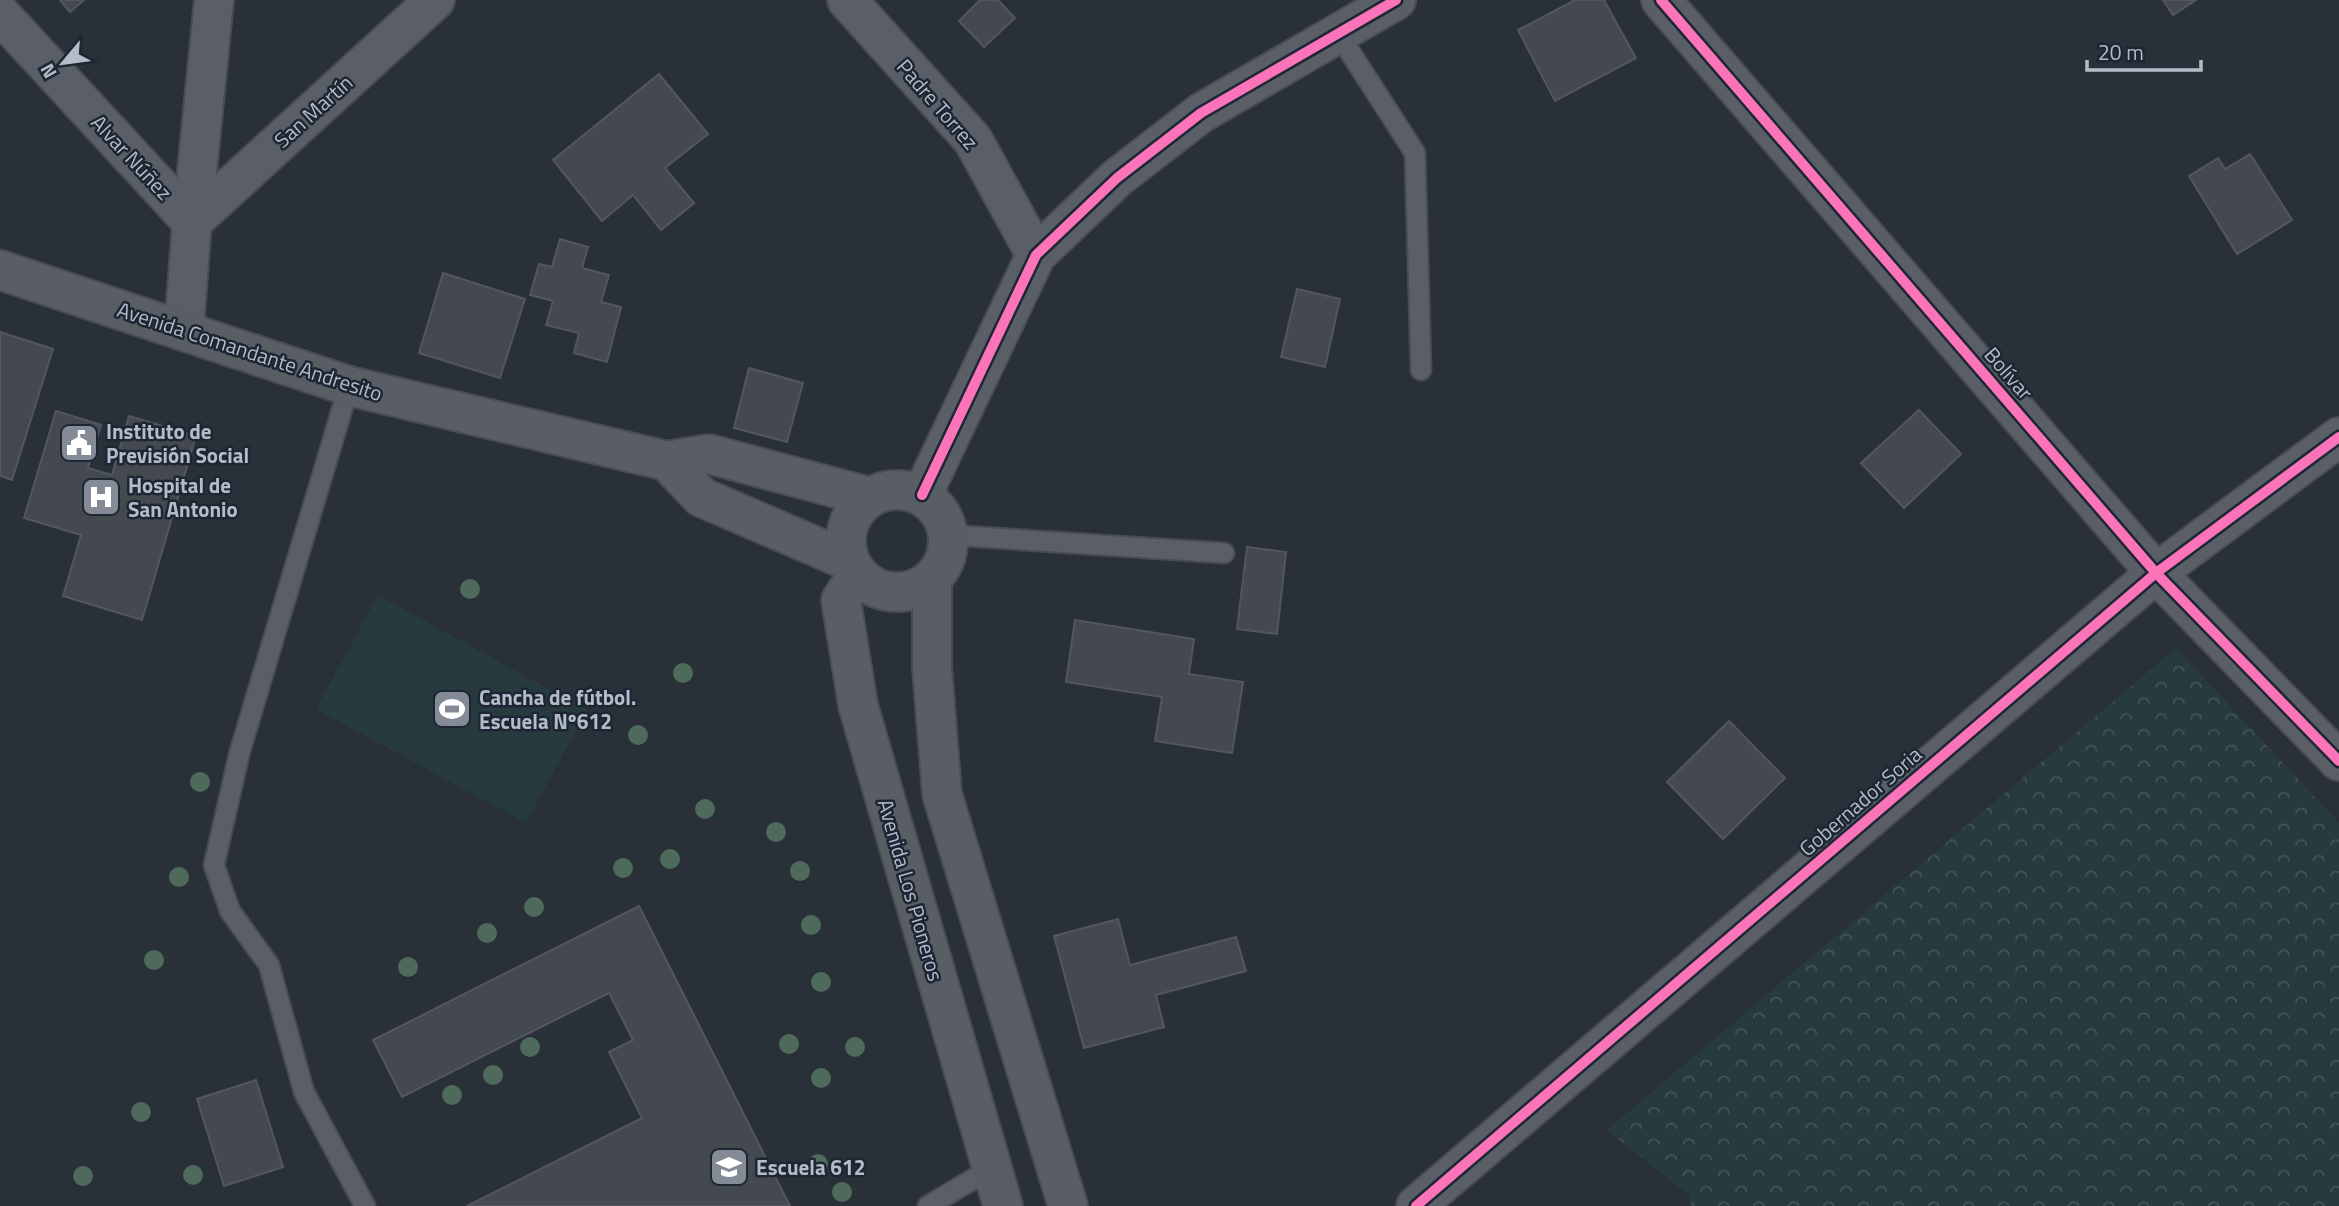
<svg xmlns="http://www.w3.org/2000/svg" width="2339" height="1206" font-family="'Titillium Web',sans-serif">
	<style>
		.green { fill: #273a3e }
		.forest { fill: url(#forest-crowns) }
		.building { fill: #444950; stroke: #52575f; stroke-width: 2 }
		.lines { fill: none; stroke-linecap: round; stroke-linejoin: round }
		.lane-casing { stroke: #484c53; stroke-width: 23 }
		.street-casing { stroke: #484c53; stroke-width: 42 }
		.secondary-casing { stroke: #484c53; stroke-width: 42 }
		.lane { stroke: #5a5e66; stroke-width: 19 }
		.street { stroke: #5a5e66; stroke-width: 38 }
		.secondary { stroke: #595d64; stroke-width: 38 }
		.cycleway-casing { stroke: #1d2633; stroke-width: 15 }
		.cycleway { stroke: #fb73b8; stroke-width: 10 }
		.tree { fill: #4e6a5a }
		.labels { text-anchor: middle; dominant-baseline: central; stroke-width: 5; stroke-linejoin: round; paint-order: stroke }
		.street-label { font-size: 21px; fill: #b4bcc9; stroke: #1d2633 }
		.poi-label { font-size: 21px; font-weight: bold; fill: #b4bcc9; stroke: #1d2633; text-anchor: start }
	</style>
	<defs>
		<pattern id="forest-crowns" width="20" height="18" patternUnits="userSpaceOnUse" patternTransform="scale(1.75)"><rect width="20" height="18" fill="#273a3e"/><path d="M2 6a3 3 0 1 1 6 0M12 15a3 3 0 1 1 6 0" fill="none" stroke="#445559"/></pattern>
	</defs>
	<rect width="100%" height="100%" fill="#2a3038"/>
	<!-- green -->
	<polygon class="green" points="378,595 587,710 526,823 316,709"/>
	<!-- forest -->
	<polygon class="forest" points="2176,648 2339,823 2339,1206 1691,1206 1689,1195 1607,1130"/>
	<!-- building -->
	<g class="building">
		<polygon points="60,0 84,0 70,12"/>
		<polygon points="980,0 998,0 1015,18 984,47 959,21"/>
		<polygon points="1575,0 1604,0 1636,58 1555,101 1518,30"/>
		<polygon points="2163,0 2196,0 2173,15"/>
		<polygon points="659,74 708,134 665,168 694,203 661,230 633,195 602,221 553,160"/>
		<polygon points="2250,154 2292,220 2237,254 2189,176 2218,158 2225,169"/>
		<polygon points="560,239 588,247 582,268 609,275 601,302 621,307 607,362 574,353 579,333 546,325 553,301 530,295 539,264 552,267"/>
		<polygon points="443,273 525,299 500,378 419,353"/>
		<polygon points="1297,289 1340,299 1325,367 1281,357"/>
		<polygon points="0,332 53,349 12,480 0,476"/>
		<polygon points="749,368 803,383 787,442 734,428"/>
		<polygon points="1919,410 1961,454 1904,508 1861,463"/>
		<polygon points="56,411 101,425 88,468 112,475 129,416 196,436 142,620 63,596 81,535 24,518"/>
		<polygon points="1247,547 1286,552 1277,634 1237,629"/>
		<polygon points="1075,620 1194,639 1189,674 1243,682 1232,753 1155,741 1162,697 1066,682"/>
		<polygon points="1729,721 1785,778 1723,839 1667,782"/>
		<polygon points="639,906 790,1206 467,1206 642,1118 609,1052 633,1040 609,993 402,1097 373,1040"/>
		<polygon points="1118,919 1130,965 1236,937 1246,971 1156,995 1164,1027 1084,1048 1054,936"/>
		<polygon points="256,1080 283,1167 224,1186 197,1099"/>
	</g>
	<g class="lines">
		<defs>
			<g id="lane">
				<polyline points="1339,35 1415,153 1421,370"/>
				<polyline points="349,386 240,751 214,865 230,911 269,965 304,1092 365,1206"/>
				<polyline points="948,535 1224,553"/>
				<polyline points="928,1206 992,1168"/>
			</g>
			<g id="street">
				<polyline points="847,0 973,140 1036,255"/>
				<polyline points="1661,0 2156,573 2339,761"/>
				<polyline points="0,14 192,222 184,329"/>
				<polyline points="192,222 435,0"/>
				<polyline points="192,222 214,0"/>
				<polyline points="922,495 1036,255 1117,178 1201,113 1396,0"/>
				<polyline points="1416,1206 2156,573 2339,437"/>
			</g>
			<g id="secondary">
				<polyline points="0,270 349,386 667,461 709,454 870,497"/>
				<polyline points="667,461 701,497 849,561"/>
				<circle cx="897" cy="541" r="51"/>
				<polyline points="857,575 841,600 858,705 1003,1206"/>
				<polyline points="932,579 932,667 942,794 1068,1206"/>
			</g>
		</defs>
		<!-- lane casing -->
		<use href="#lane" class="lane-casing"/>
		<!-- street casing -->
		<use href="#street" class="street-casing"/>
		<!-- secondary casing -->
		<use href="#secondary" class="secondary-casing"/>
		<!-- lane -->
		<use href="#lane" class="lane"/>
		<!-- street -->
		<use href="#street" class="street"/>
		<!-- secondary -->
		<use href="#secondary" class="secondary"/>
		<defs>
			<g id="cycleway">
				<polyline points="1661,0 2156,573 2339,761"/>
				<polyline points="922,495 1036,255 1117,178 1201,113 1396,0"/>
				<polyline points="1416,1206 2156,573 2339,437"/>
			</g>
		</defs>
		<!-- cycleway casing -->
		<use href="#cycleway" class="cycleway-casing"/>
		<!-- cycleway -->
		<use href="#cycleway" class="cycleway"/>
	</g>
	<!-- trees -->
	<g class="tree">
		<circle cx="470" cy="589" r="10"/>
		<circle cx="683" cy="673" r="10"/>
		<circle cx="638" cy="735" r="10"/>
		<circle cx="200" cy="782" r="10"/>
		<circle cx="705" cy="809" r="10"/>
		<circle cx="776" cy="832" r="10"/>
		<circle cx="670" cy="859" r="10"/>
		<circle cx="623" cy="868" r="10"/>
		<circle cx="800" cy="871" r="10"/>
		<circle cx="179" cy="877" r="10"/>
		<circle cx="534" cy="907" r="10"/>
		<circle cx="811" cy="925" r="10"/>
		<circle cx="487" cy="933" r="10"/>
		<circle cx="154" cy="960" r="10"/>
		<circle cx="408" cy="967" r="10"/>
		<circle cx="821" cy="982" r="10"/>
		<circle cx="789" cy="1044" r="10"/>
		<circle cx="530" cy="1047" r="10"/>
		<circle cx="855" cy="1047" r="10"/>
		<circle cx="493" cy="1075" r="10"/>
		<circle cx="821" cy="1078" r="10"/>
		<circle cx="452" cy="1095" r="10"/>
		<circle cx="141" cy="1112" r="10"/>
		<circle cx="818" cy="1164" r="10"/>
		<circle cx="193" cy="1175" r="10"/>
		<circle cx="83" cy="1176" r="10"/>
		<circle cx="842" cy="1192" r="10"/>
	</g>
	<!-- icons -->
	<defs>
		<symbol id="civic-square" viewBox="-11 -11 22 22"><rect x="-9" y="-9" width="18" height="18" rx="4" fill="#848b96" stroke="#1d2633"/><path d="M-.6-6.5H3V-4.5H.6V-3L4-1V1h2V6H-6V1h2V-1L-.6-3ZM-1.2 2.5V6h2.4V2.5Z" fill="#fff"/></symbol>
		<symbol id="hospital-square" viewBox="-11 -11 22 22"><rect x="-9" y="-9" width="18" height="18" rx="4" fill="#848b96" stroke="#1d2633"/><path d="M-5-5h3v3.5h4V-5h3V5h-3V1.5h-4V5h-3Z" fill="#fff"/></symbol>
		<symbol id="stadium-square" viewBox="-11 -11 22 22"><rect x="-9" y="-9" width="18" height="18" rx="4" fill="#848b96" stroke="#1d2633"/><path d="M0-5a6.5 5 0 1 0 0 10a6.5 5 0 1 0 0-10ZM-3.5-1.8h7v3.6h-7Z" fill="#fff"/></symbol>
		<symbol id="school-square" viewBox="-11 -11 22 22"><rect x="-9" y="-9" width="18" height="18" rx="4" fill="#848b96" stroke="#1d2633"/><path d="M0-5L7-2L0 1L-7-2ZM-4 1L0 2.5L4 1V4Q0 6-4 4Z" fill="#fff"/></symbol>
	</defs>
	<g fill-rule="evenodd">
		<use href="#civic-square" x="57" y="421" width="44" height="44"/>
		<use href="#hospital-square" x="79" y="475" width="44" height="44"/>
		<use href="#stadium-square" x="430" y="687" width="44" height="44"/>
		<use href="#school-square" x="707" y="1145" width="44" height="44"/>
	</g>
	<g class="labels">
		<!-- street labels -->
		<g class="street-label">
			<text transform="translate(938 104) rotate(49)">Padre Torrez</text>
			<text transform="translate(313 111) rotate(-42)">San Martín</text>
			<text transform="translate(132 157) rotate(47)">Alvar Núñez</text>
			<text transform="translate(250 351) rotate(18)">Avenida Comandante Andresito</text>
			<text transform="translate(2009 373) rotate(49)">Bolívar</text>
			<text transform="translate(1860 801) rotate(-41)">Gobernador Soria</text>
			<text transform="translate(911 890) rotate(74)">Avenida Los Pioneros</text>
		</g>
		<!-- poi labels -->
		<g class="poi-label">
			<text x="106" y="431">Instituto de<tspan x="106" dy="24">Previsión Social</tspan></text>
			<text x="128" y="485">Hospital de<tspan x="128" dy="24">San Antonio</tspan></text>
			<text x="479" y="697">Cancha de fútbol.<tspan x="479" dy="24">Escuela Nº612</tspan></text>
			<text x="756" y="1167">Escuela 612</text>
		</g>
	</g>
	<!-- north arrow -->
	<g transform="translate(63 63) rotate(241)" stroke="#1d2633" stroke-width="5" paint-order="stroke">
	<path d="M0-5L12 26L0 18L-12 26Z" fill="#b4bcc9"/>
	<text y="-10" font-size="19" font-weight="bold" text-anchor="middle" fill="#b4bcc9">N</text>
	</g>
	<!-- scale -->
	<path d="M2087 60v10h114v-10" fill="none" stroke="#b4bcc9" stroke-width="3.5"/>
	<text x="2098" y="60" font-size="21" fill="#b4bcc9" stroke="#1d2633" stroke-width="5" paint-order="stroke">20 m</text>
</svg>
